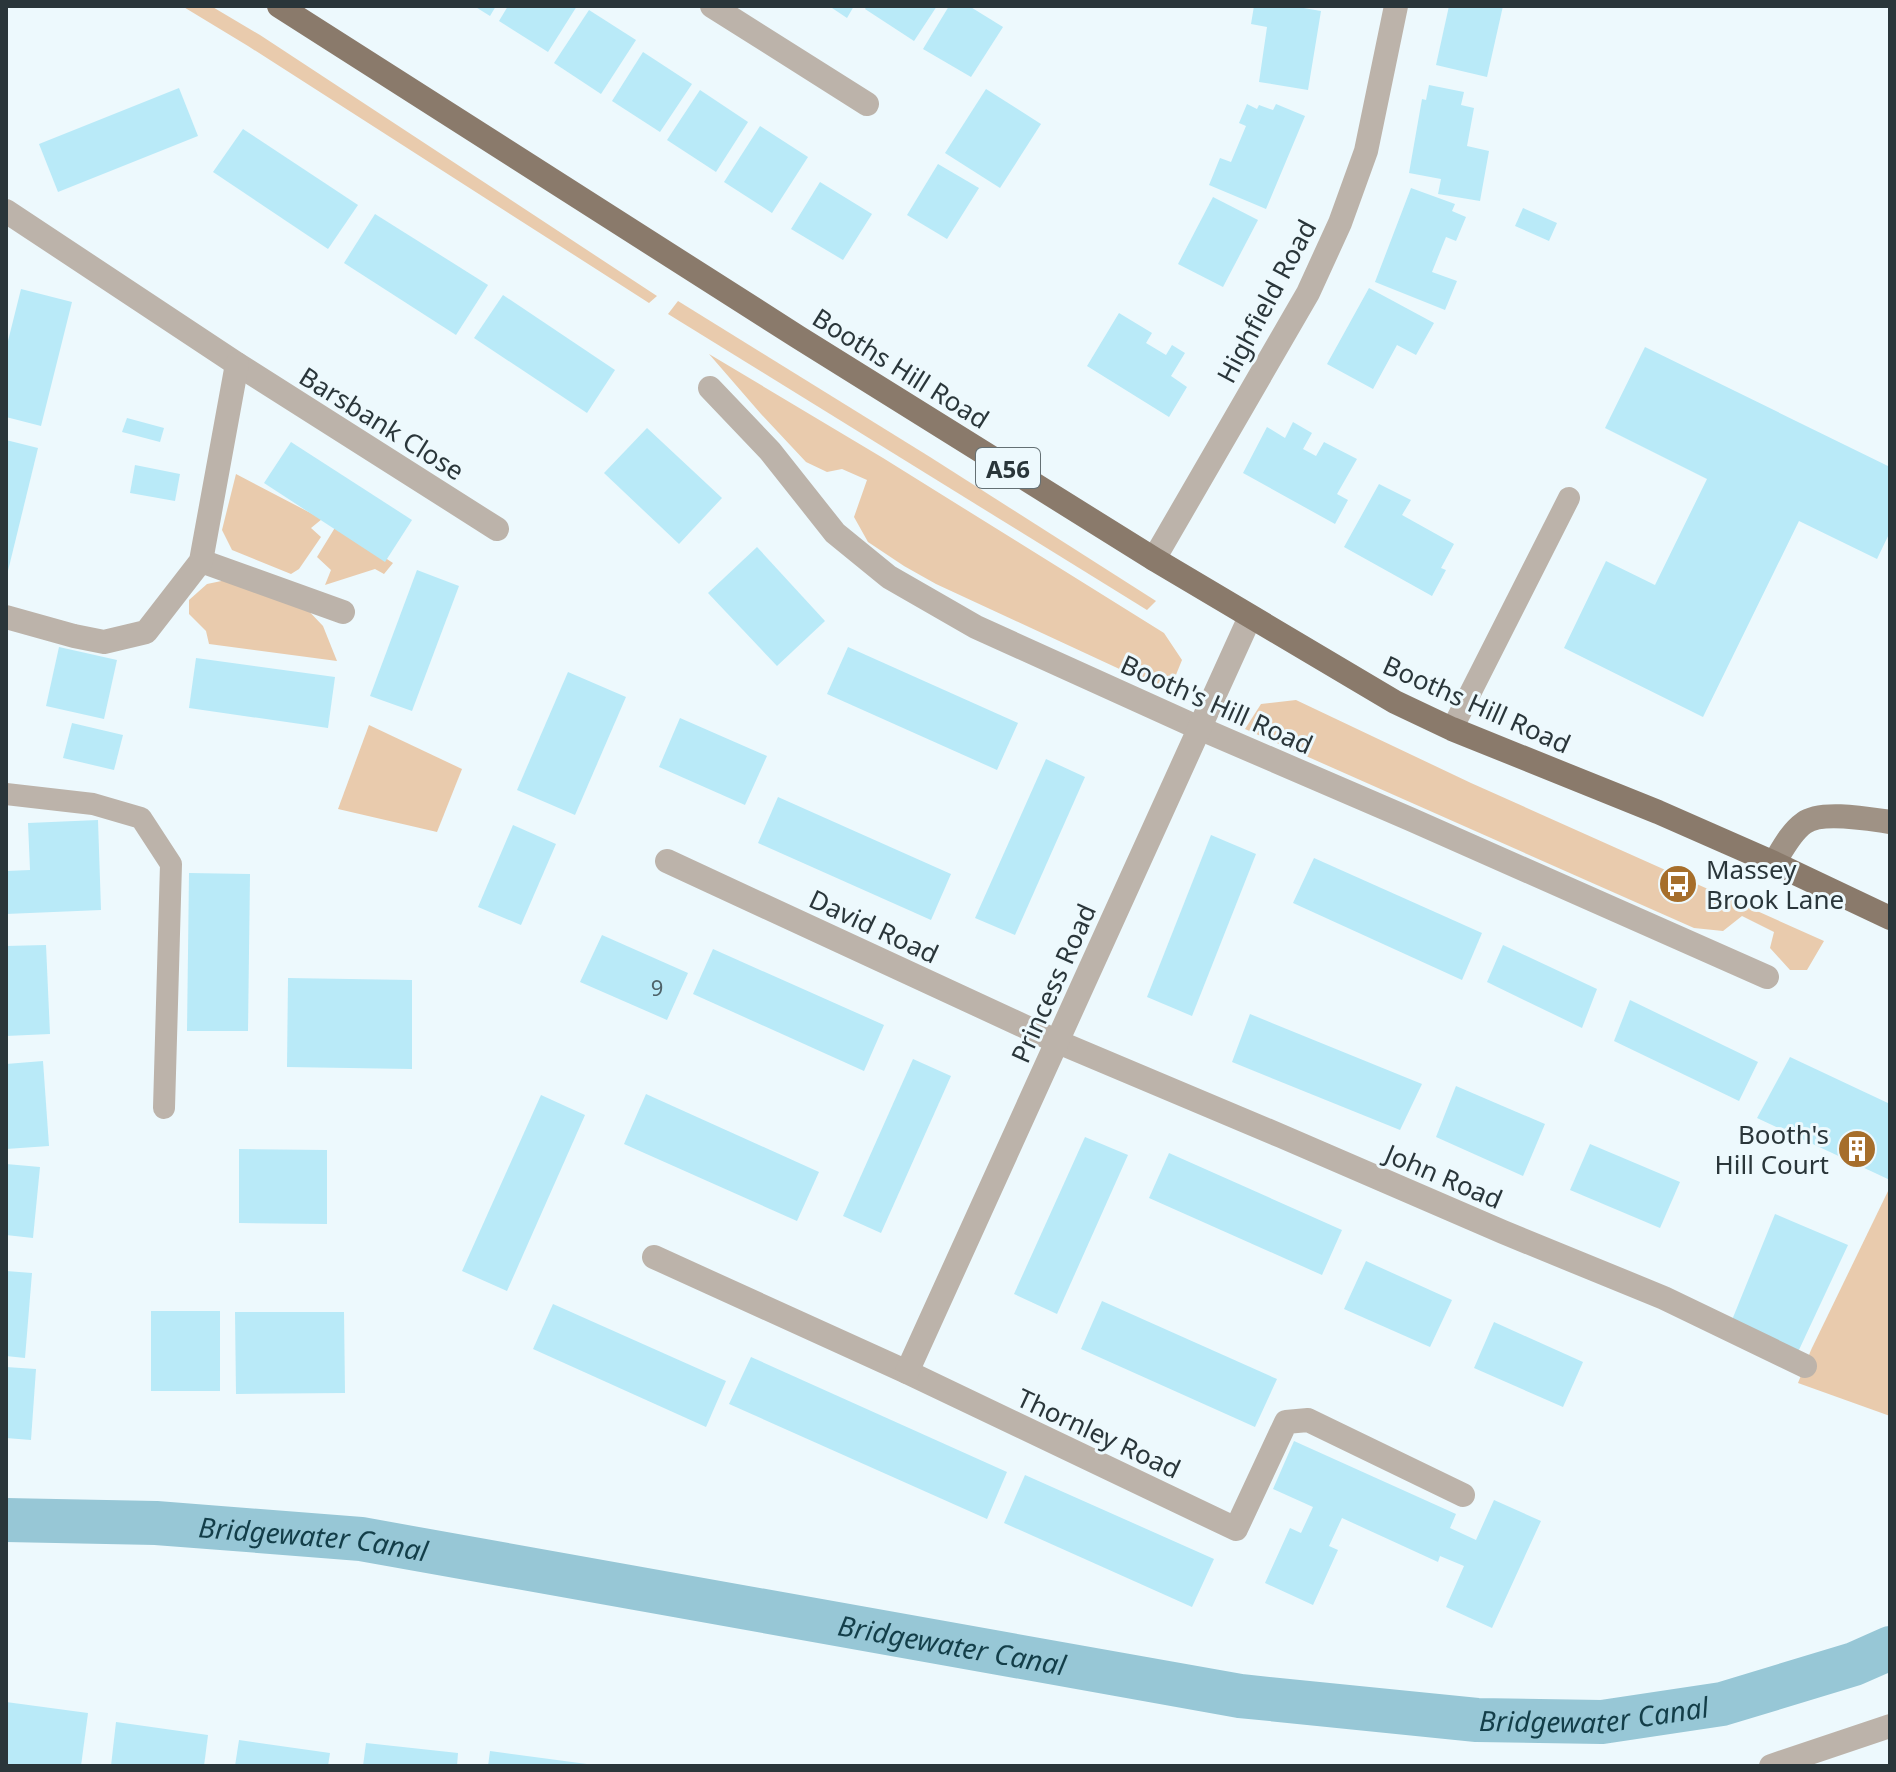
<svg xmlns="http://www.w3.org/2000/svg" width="1896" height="1772" font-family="'Noto Sans',sans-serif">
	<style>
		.green { fill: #e9cbad }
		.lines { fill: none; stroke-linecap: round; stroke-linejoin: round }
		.canal { stroke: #97c7d6; stroke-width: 44 }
		.building { fill: #b9eaf8 }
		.lane { stroke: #bcb3aa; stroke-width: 22 }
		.street { stroke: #bcb3aa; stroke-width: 24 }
		.secondary { stroke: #9f9285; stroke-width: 24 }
		.primary { stroke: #8a7a6b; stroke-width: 24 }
		.labels { text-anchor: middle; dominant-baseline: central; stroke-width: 6; stroke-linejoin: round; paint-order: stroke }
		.number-label { font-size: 22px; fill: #4e636a }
		.shield { fill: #edf9fd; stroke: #647074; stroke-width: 2 }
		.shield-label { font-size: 24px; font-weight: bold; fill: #2a363a }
		.street-label { font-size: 26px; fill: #2a363a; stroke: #edf9fd }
		.poi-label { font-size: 26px; fill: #2a363a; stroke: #edf9fd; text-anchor: start }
		.water-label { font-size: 28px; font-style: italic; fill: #133e49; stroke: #edf9fd }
	</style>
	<rect width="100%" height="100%" fill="#edf9fd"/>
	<!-- green -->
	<g class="green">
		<polygon points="182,6 211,6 260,35 657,296 649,303 248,46"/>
		<polygon points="678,301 930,457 1156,601 1147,610 668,314"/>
		<polygon points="709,354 883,458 1164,633 1182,660 1169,692 936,584 904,566 868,542 854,517 867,480 842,469 827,472 806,462 761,414"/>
		<polygon points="236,474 322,519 311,528 321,537 299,569 291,574 232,550 222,530"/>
		<polygon points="336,526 393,563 384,574 375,569 325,585 331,570 317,557"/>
		<polygon points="231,579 303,605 323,626 337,661 209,644 206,631 189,614 189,600 207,584"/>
		<polygon points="1296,700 1471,783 1824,941 1807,970 1790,970 1770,948 1774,932 1742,916 1723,931 1694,928 1245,729 1261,704"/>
		<polygon points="369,725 462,769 437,832 338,809"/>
		<polygon points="1890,1187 1890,1416 1798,1383 1811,1350"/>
	</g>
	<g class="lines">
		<!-- canal -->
		<path class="canal" id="s1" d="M6 1520 156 1523 361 1539 1240 1696 1477 1720 1602 1722 1722 1704 1854 1664 1890 1648"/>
	</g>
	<!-- building -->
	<g class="building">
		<polygon points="474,6 496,6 490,16"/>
		<polygon points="508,6 577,6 548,52 499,21"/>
		<polygon points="829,6 854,6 847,18"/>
		<polygon points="867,6 937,6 914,41 865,9"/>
		<polygon points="949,6 969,6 1003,27 971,77 923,49"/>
		<polygon points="1254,6 1292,6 1321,11 1308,90 1259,82 1267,27 1251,24"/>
		<polygon points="1449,6 1503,6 1487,77 1436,65"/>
		<polygon points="589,10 636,40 601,94 554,63"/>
		<polygon points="643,52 692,84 660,132 612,101"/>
		<polygon points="1429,85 1464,92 1461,105 1474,108 1467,146 1489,151 1480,201 1438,194 1441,179 1409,173 1422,99 1426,100"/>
		<polygon points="179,88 198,136 58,192 39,144"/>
		<polygon points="986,89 1041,124 1000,188 945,153"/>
		<polygon points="700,90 748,122 716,172 667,140"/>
		<polygon points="1247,104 1257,109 1259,105 1273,110 1276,104 1305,116 1266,209 1209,185 1220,158 1231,162 1246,126 1239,123"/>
		<polygon points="760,126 808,157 772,213 724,182"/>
		<polygon points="243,129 358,205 328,249 213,172"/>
		<polygon points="938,164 979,188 947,239 907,215"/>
		<polygon points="820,182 872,214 843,260 791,229"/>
		<polygon points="1411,188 1455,204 1452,211 1466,217 1456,241 1446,237 1432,272 1457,281 1445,310 1375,282"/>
		<polygon points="1213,197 1258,220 1223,287 1178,264"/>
		<polygon points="1523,208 1557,223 1549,241 1515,226"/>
		<polygon points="375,214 488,285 456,335 344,263"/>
		<polygon points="1369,288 1434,323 1416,355 1397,345 1373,389 1327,364"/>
		<polygon points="21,289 72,302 41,426 6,417 6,349"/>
		<polygon points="503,295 615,370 587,413 474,338"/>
		<polygon points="1119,313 1152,333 1146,343 1166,355 1172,345 1185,353 1171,376 1187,387 1169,417 1087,366"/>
		<polygon points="1645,347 1890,467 1890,532 1877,559 1799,521 1703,717 1564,648 1606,561 1655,585 1707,479 1605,428"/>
		<polygon points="127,418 164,428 160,442 122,432"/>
		<polygon points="1293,422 1312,433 1303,449 1316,456 1324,442 1357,459 1337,494 1348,500 1335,524 1243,473 1267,427 1285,438"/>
		<polygon points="647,428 722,498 679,544 604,473"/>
		<polygon points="6,440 38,448 7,575 6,575"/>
		<polygon points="291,442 412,520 385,562 264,483"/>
		<polygon points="135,465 180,474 175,501 130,493"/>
		<polygon points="1379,484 1411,500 1402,515 1454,544 1441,568 1446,570 1432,596 1344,547"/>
		<polygon points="757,547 825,621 777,666 708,593"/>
		<polygon points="417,570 459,586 412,711 370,696"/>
		<polygon points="59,647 117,660 104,719 46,706"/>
		<polygon points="848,647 1018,723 997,770 827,694"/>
		<polygon points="196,658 335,677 328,728 189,708"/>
		<polygon points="568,672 626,697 575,815 517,790"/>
		<polygon points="680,718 767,756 745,805 659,767"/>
		<polygon points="72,723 123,735 114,770 63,758"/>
		<polygon points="1046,759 1085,777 1015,935 975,918"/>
		<polygon points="778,797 951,874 931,920 758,843"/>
		<polygon points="98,820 101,910 6,914 6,871 30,870 28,823"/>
		<polygon points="513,825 556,844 521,925 478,907"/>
		<polygon points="1211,835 1256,854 1192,1016 1147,997"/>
		<polygon points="1314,858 1482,933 1462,980 1293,903"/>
		<polygon points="189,873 250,874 248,1031 187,1031"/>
		<polygon points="602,935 688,973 667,1020 580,982"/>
		<polygon points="46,945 50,1034 6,1036 6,946"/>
		<polygon points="1503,945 1597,989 1582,1028 1487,982"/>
		<polygon points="713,949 884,1025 864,1071 693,994"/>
		<polygon points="288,978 412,980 412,1069 287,1067"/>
		<polygon points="1630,1000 1758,1062 1739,1101 1614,1041"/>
		<polygon points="1250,1014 1422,1084 1400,1130 1232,1062"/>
		<polygon points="1790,1057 1890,1104 1890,1180 1757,1118"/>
		<polygon points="913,1059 951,1076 881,1233 843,1216"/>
		<polygon points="43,1061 49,1146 6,1149 6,1064"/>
		<polygon points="1456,1086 1545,1124 1523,1176 1436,1137"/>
		<polygon points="646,1094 819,1172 797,1221 624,1144"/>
		<polygon points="541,1095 585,1115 507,1291 462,1271"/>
		<polygon points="1085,1137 1128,1155 1057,1314 1014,1294"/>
		<polygon points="1590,1144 1680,1182 1660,1228 1570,1190"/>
		<polygon points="239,1149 327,1150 327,1224 239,1223"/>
		<polygon points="1169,1153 1342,1230 1322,1275 1149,1198"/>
		<polygon points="6,1164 40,1167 33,1238 6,1235"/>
		<polygon points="1775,1214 1848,1245 1798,1352 1732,1320"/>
		<polygon points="1366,1261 1452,1300 1430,1347 1344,1309"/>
		<polygon points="6,1271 32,1273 25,1358 6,1356"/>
		<polygon points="1102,1301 1277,1379 1255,1427 1081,1349"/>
		<polygon points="553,1304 726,1381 706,1427 533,1349"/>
		<rect x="151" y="1311" width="69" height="80"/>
		<polygon points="235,1312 344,1312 345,1393 236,1394"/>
		<polygon points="1494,1322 1583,1362 1563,1407 1474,1368"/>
		<polygon points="751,1357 1007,1472 987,1519 729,1404"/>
		<polygon points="6,1367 36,1369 31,1440 6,1438"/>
		<polygon points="1294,1441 1456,1514 1450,1528 1476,1540 1494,1500 1541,1521 1492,1628 1446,1607 1464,1566 1440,1556 1438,1562 1342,1518 1329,1546 1338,1550 1313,1605 1265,1583 1290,1528 1301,1533 1313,1507 1273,1489"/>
		<polygon points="1025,1475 1214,1559 1192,1607 1004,1523"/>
		<polygon points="6,1702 88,1713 81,1766 6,1766"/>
		<polygon points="116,1722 208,1735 204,1766 111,1766"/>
		<polygon points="239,1740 330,1753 328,1766 235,1766"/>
		<polygon points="366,1743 458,1753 457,1766 363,1766"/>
		<polygon points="490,1751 587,1764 587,1766 488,1766"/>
	</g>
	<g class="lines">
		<!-- lane -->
		<g class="lane">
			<polyline points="1452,729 1569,498"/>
			<polyline points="6,794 93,804 141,818 171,864 164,1108"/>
		</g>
		<!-- street -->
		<g class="street">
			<polyline points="712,6 867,104"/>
			<polyline points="6,211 237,364 497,529"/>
			<polyline points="710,388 770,451 835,533 889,577 976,627 1199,728 1410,819 1767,977"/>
			<polyline points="1154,559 1308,293 1340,223 1366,151 1396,6"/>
			<polyline points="201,561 343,612"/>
			<polyline points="6,617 74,636 104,642 146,632 201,561 237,364"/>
			<polyline points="667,861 1058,1042 1281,1136 1503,1232 1664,1298 1805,1366"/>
			<polyline points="654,1257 907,1372 1236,1529 1286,1422 1308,1420 1463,1495"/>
			<polyline points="907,1372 1250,617"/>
			<polyline points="1771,1766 1890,1726"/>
		</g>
		<!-- secondary -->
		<path class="secondary" d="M1774 863C1782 850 1791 832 1804 823 1821 810 1869 819 1890 822"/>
		<!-- primary -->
		<polyline class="primary" points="279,6 798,337 1154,559 1395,702 1452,729 1658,812 1774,863 1890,918"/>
	</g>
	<!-- icons -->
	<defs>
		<symbol id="bus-disc" viewBox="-11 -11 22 22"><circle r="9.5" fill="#a66e2b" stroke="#edf9fd"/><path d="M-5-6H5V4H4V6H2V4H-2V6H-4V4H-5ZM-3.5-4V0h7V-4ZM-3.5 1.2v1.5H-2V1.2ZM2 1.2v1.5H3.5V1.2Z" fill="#fff"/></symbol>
		<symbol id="building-disc" viewBox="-11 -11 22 22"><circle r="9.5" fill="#a66e2b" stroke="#edf9fd"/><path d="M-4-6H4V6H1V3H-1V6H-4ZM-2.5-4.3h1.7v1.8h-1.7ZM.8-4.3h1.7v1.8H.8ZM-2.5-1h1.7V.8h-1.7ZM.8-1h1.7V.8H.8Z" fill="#fff"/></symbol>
	</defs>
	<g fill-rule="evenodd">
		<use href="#bus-disc" x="1656" y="862" width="44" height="44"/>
		<use href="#building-disc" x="1835" y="1127" width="44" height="44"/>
	</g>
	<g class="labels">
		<!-- number labels -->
		<g class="number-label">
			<text x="657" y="987">9</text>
		</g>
		<!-- shield labels -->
		<rect class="shield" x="976" y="448" width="64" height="40" rx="6"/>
		<g class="shield-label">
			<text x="1008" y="468">A56</text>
		</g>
		<!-- street labels -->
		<g class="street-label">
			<text transform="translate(1266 301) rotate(-62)">Highfield Road</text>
			<text transform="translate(901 368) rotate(32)">Booths Hill Road</text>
			<text transform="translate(382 423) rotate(32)">Barsbank Close</text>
			<text transform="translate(1217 704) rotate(24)">Booth's Hill Road</text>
			<text transform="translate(1477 704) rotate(24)">Booths Hill Road</text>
			<text transform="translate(874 926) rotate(25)">David Road</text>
			<text transform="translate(1053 983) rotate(-66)">Princess Road</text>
			<text transform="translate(1444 1176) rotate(23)">John Road</text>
			<text transform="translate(1099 1433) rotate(25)">Thornley Road</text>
		</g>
		<!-- poi labels -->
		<g class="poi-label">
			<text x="1706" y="869">Massey<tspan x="1706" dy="30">Brook Lane</tspan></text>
			<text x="1829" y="1134" text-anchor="end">Booth's<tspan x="1829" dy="30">Hill Court</tspan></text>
		</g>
		<!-- water labels -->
		<g class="water-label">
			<text stroke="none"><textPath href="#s1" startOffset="308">Bridgewater Canal</textPath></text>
			<text stroke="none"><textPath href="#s1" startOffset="956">Bridgewater Canal</textPath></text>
			<text stroke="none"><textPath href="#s1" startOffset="1604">Bridgewater Canal</textPath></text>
		</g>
	</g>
	<!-- border -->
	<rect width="1896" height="1772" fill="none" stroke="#2a363a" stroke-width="16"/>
</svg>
